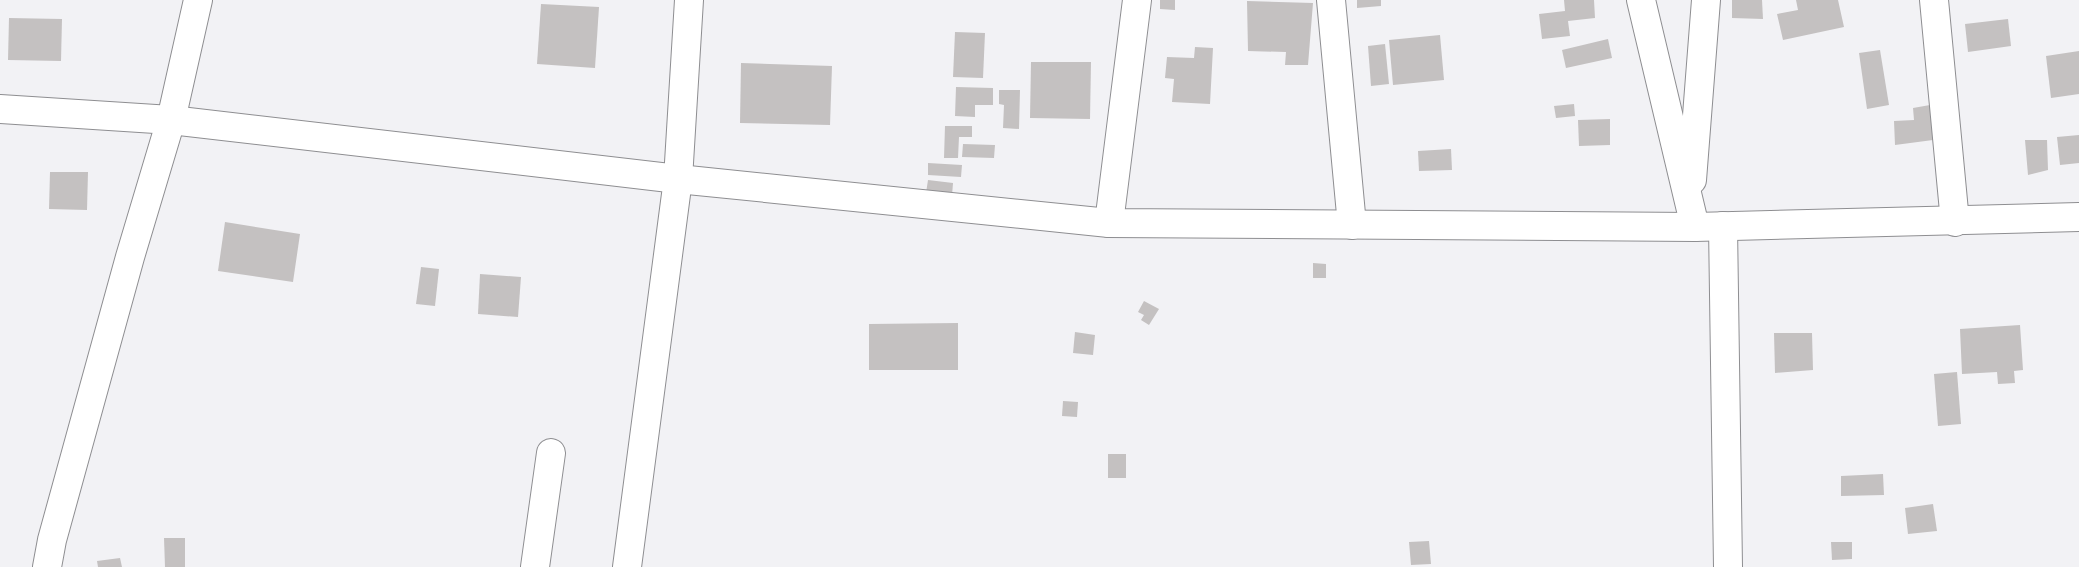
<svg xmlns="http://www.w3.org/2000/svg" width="2079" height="567" font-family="'Open Sans',sans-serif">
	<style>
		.building { fill: #c4c1c1 }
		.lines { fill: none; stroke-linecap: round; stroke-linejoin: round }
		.minor-casing { stroke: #8e8e91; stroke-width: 30 }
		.minor { stroke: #fff; stroke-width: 28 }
	</style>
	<rect width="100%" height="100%" fill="#f2f2f5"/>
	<!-- building -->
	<g class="building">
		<polygon points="1160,0 1175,0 1175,10 1160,9"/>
		<polygon points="1357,0 1381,0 1381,6 1357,8"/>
		<polygon points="1564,0 1594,0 1595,18 1568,21 1570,36 1542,39 1539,14 1565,11"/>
		<polygon points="1732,0 1762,0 1763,19 1732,18"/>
		<polygon points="1796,0 1838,0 1844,27 1783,40 1777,14 1798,10"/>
		<polygon points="1247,1 1313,3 1308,65 1285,65 1286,52 1248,51"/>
		<polygon points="541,4 599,7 595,68 537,64"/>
		<polygon points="9,18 62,19 61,61 8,60"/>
		<polygon points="2008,19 2011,46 1968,52 1965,24"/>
		<polygon points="955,32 985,33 983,78 953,77"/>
		<polygon points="1440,35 1444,80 1393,85 1389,40"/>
		<polygon points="1608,39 1612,58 1566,68 1562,50"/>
		<polygon points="1385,44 1389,84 1371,86 1368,46"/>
		<polygon points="1195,47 1213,48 1210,104 1172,102 1174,79 1165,78 1167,57 1194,58"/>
		<polygon points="1880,50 1889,105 1867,109 1859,53"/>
		<polygon points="2079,51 2079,94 2051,98 2046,56"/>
		<polygon points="1031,62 1091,62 1090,119 1030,118"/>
		<polygon points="741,63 832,66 830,125 740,123"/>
		<polygon points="956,87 993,88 993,105 975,105 975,117 955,116"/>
		<polygon points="999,90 1020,90 1019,129 1003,128 1004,105 999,104"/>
		<polygon points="1574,104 1575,116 1556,118 1554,106"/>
		<polygon points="1930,105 1933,140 1895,145 1894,121 1914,120 1913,108"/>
		<polygon points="1610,119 1610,145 1579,146 1578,120"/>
		<polygon points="945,126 972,126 972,137 959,137 958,158 944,158"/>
		<polygon points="2079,135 2079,163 2060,165 2057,137"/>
		<polygon points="2025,140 2047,140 2048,170 2028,175"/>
		<polygon points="963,144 995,145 994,158 962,157"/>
		<polygon points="1451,149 1452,170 1419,171 1418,151"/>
		<polygon points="928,163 962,165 961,177 928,175"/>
		<polygon points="50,172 88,172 87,210 49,209"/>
		<polygon points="928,180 953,183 952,196 926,193"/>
		<polygon points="225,222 300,234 293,282 218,271"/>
		<polygon points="1313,263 1326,264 1326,278 1313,278"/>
		<polygon points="421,267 439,269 435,306 416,304"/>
		<polygon points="480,274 521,277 518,317 478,314"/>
		<polygon points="1144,301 1159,309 1149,325 1141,320 1144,315 1138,312"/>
		<polygon points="958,323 958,370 869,370 869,324"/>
		<polygon points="2020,325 2023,370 2014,371 2015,383 1998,384 1997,372 1962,374 1960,329"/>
		<polygon points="1075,332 1095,335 1093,355 1073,353"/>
		<polygon points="1774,333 1812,333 1813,370 1775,373"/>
		<polygon points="1957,372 1961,424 1938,426 1934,374"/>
		<polygon points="1063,401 1078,402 1077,417 1062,416"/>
		<rect x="1108" y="454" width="18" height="24"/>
		<polygon points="1883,474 1884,495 1841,496 1841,476"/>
		<polygon points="1933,504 1937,531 1908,534 1905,508"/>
		<polygon points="164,538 185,538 185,567 165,567"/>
		<polygon points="1429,541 1431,564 1411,565 1409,542"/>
		<polygon points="1831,542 1852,542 1852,559 1832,560"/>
		<polygon points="120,558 122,567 98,567 97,561"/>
	</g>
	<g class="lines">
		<defs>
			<g id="minor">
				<polyline points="1331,0 1352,225"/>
				<polyline points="1641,0 1695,227"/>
				<polyline points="1934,0 1955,222"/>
				<polyline points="0,109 171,120 678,179 1109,223 1695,227 2079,217"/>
				<polyline points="1692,180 1706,0"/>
				<polyline points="1109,223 1137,0"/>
				<polyline points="1723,226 1728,567"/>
				<polyline points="47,567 52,540 130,257 171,120 198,0"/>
				<polyline points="535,567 551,453"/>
				<polyline points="627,567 678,179 689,0"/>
			</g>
		</defs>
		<!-- minor casing -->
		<use href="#minor" class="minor-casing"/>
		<!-- minor -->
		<use href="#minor" class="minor"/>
	</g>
</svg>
